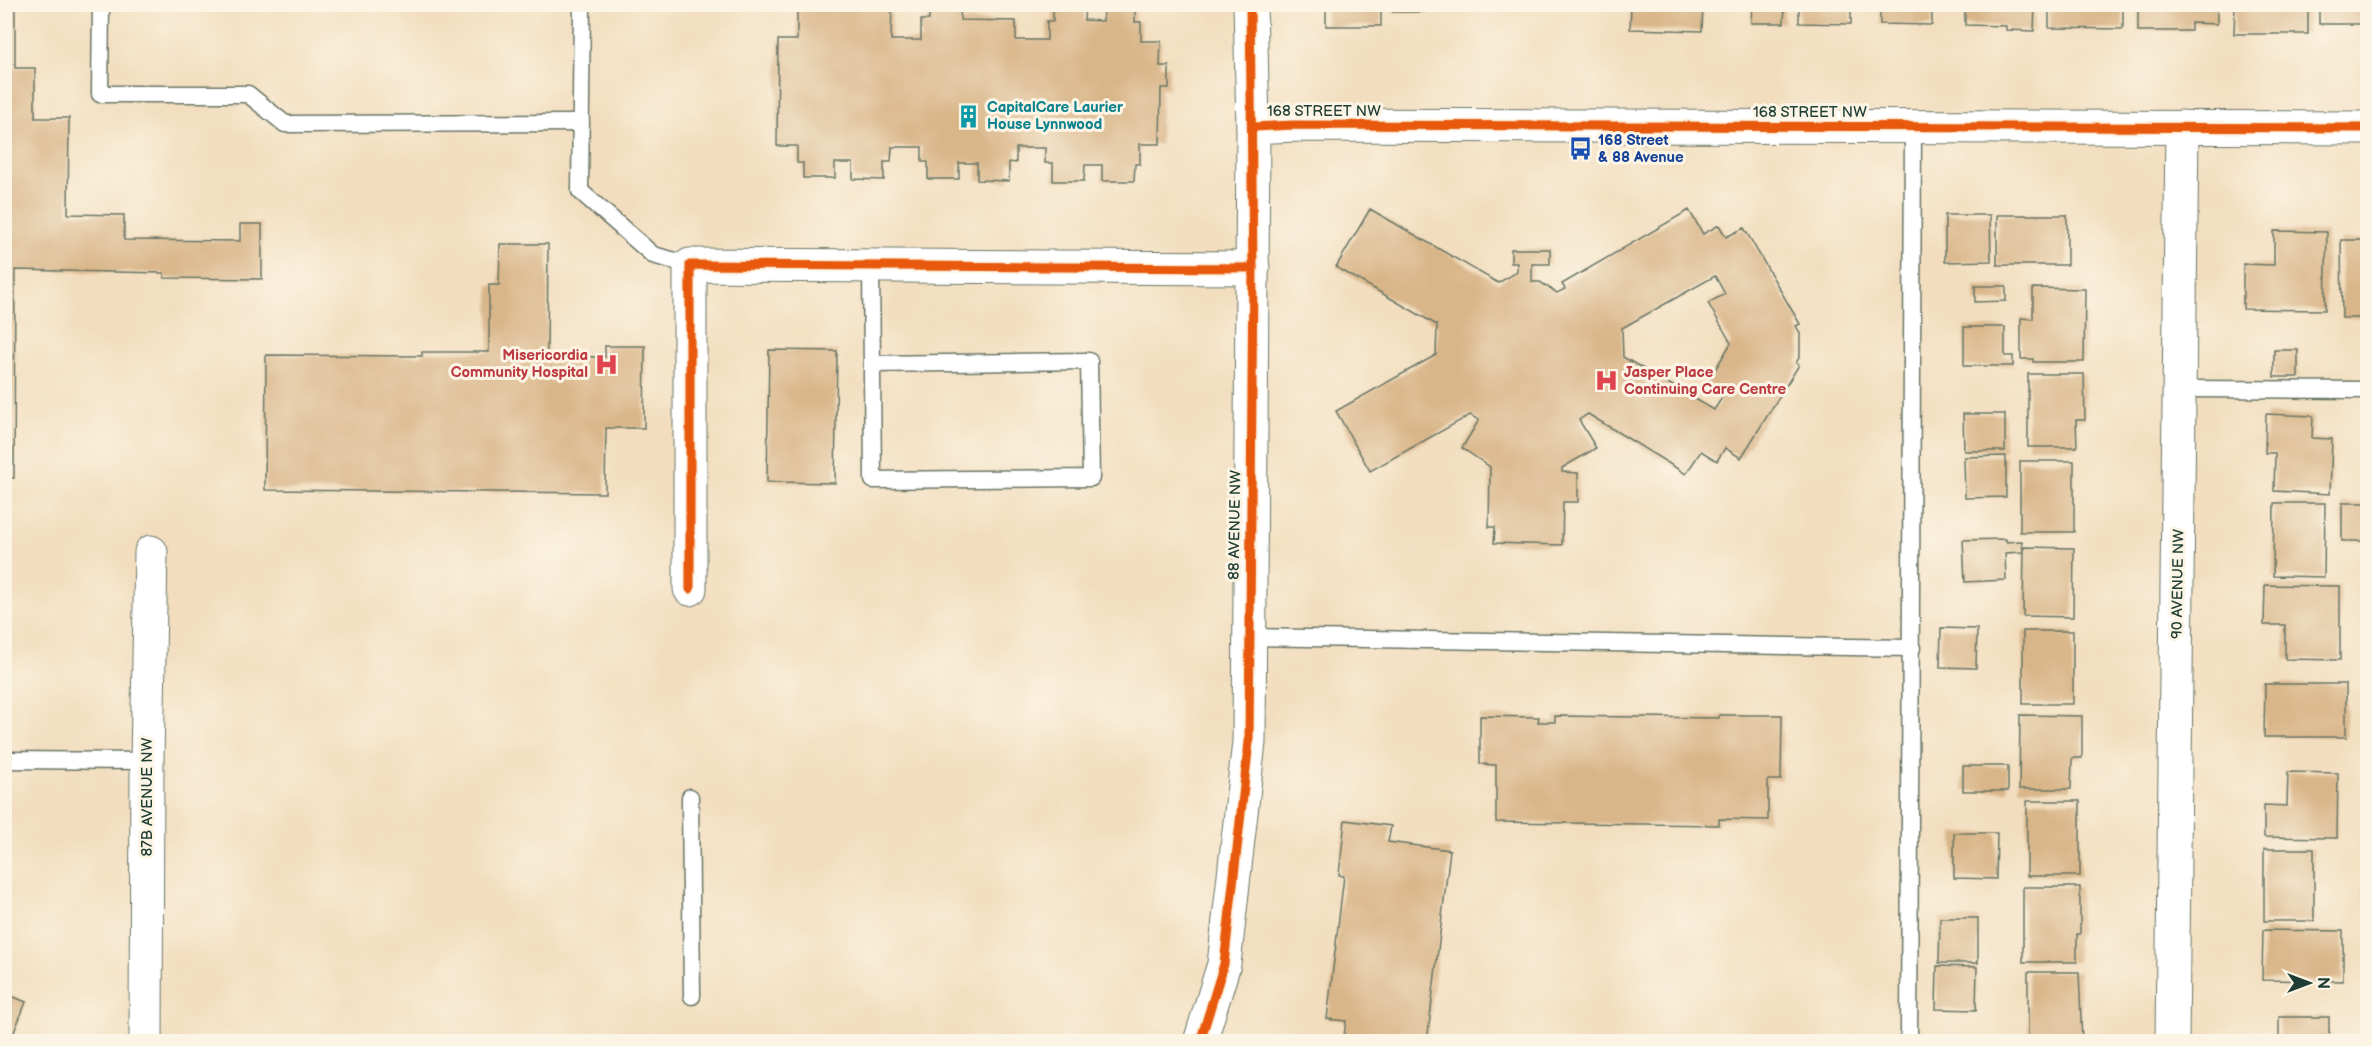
<svg xmlns="http://www.w3.org/2000/svg" width="2372" height="1046" font-family="'Balsamiq Sans',sans-serif">
	<style>
		.building { fill: #d9b689; fill-rule: evenodd }
		.lines { fill: none; stroke-linecap: round; stroke-linejoin: round }
		.lane-casing { stroke: #697565; stroke-width: 19 }
		.street-casing { stroke: #697565; stroke-width: 35 }
		.secondary-casing { stroke: #697565; stroke-width: 35 }
		.lane { stroke: #fff; stroke-width: 16 }
		.street { stroke: #fff; stroke-width: 33 }
		.secondary { stroke: #fff; stroke-width: 33 }
		.cycleway-casing { stroke: #fcf5e5; stroke-width: 13 }
		.cycleway { stroke: #e8590c; stroke-width: 9 }
		.labels { text-anchor: middle; dominant-baseline: central; stroke-width: 6; stroke-linejoin: round; paint-order: stroke }
		.culture-label { font-size: 15px; font-weight: bold; fill: #0d838f; stroke: #fcf5e5; text-anchor: start }
		.street-label { font-size: 15px; fill: #1f3d34; stroke: #fcf5e5 }
		.transit-label { font-size: 15px; font-weight: bold; fill: #164399; stroke: #fcf5e5; text-anchor: start }
		.health-label { font-size: 15px; font-weight: bold; fill: #be3a42; stroke: #fcf5e5; text-anchor: end }
	</style>
	<rect width="100%" height="100%" fill="#fcf5e5"/>
	<filter id="ink" filterUnits="userSpaceOnUse"><feTurbulence type="fractalNoise" baseFrequency=".0167" numOctaves="2"/><feDisplacementMap in="SourceGraphic" scale="12" xChannelSelector="R" yChannelSelector="G"/><feConvolveMatrix kernelMatrix="1 2 1 2 8 2 1 2 1" color-interpolation-filters="sRGB"/></filter>
	<filter id="wash" filterUnits="userSpaceOnUse"><feTurbulence type="fractalNoise" baseFrequency=".008" numOctaves="4" result="noise"/><feDisplacementMap in="SourceGraphic" scale="24" xChannelSelector="R" yChannelSelector="G"/><feGaussianBlur stdDeviation="1.35" result="paint"/><feColorMatrix in="noise" values="0 0 0 0 0 0 0 0 0 0 0 0 0 0 0 0 0 1.4 0 .05"/><feComposite in="paint" operator="in"/></filter>
	<g filter="url(#wash)">
		<rect width="100%" height="100%" fill="#f2debf"/>
		<g id="blocks">
			<!-- building -->
			<g class="building">
				<polygon points="4,4 15,4 15,68 35,68 35,118 69,118 68,214 124,215 124,240 240,241 240,224 262,224 262,279 164,278 164,273 15,270 14,478 4,478"/>
				<polygon points="777,4 892,4 891,40 921,40 921,20 929,20 929,4 961,4 960,20 1016,21 1016,40 1047,40 1047,21 1053,21 1053,4 1085,5 1084,20 1103,21 1104,4 1135,5 1135,22 1141,22 1141,41 1161,41 1160,66 1169,66 1169,88 1161,88 1160,144 1140,144 1140,164 1135,164 1134,181 1102,181 1102,165 1085,165 1084,181 1053,181 1053,163 1045,163 1045,148 1016,148 1016,163 1009,162 1009,181 977,180 977,163 959,163 959,179 928,179 928,162 922,162 922,147 892,147 891,162 884,162 884,180 853,179 853,163 835,163 835,178 803,178 803,163 797,163 797,146 777,146 778,40 797,40 797,9 777,8"/>
				<rect x="1326" y="4" width="55" height="22"/>
				<rect x="1393" y="4" width="32" height="8"/>
				<polygon points="1631,4 1703,4 1702,31 1630,29"/>
				<polygon points="1752,4 1785,4 1784,23 1751,23"/>
				<polygon points="1799,4 1851,4 1851,24 1799,23"/>
				<polygon points="1880,4 1932,4 1932,25 1880,24"/>
				<polygon points="1965,4 2035,4 2034,31 2006,30 2006,26 1965,25"/>
				<polygon points="2049,4 2123,4 2123,29 2049,28"/>
				<polygon points="2138,4 2217,4 2217,24 2191,23 2191,31 2138,31"/>
				<polygon points="2235,4 2308,4 2308,34 2234,34"/>
				<rect x="2319" y="4" width="49" height="20"/>
				<path d="M1370 209 1498 283 1517 272V263H1511V249H1550V264H1532V282H1540L1557 293 1565 289 1562 284 1689 210 1703 234 1719 225 1726 237 1744 228 1800 324 1796 326 1800 333V356L1796 363 1799 365 1741 458 1725 448 1717 461 1701 451 1686 474 1588 414 1579 420 1596 448 1562 468V472L1578 473V502H1563L1562 545 1494 543 1495 527H1489L1490 467 1462 448 1479 420 1470 415 1370 471 1336 411 1436 355 1437 325 1336 267ZM1715 276 1725 294 1708 303 1731 343 1707 383 1725 393 1714 410 1623 357 1622 328Z"/>
				<polygon points="1945,215 1990,215 1991,261 1945,262"/>
				<rect x="1997" y="215" width="70" height="50"/>
				<polygon points="2274,231 2327,232 2325,310 2243,309 2243,264 2274,265"/>
				<polygon points="2341,240 2368,240 2368,318 2342,318"/>
				<polygon points="500,244 548,244 547,356 605,357 605,346 645,346 644,428 606,428 605,493 265,490 266,355 422,356 422,352 489,352 489,285 499,285"/>
				<polygon points="1975,286 2006,286 2006,301 1975,302"/>
				<polygon points="2033,288 2085,289 2084,362 2033,362 2033,359 2021,359 2021,318 2033,319"/>
				<polygon points="1964,327 2005,327 2005,356 2013,356 2013,366 1964,366"/>
				<polygon points="769,350 837,351 835,483 767,482"/>
				<rect x="2274" y="350" width="24" height="27"/>
				<polygon points="2028,374 2084,374 2085,420 2076,420 2077,447 2028,447"/>
				<polygon points="1963,414 2005,414 2005,451 1964,451"/>
				<polygon points="2266,414 2313,416 2312,438 2332,439 2330,494 2274,491 2275,453 2265,453"/>
				<polygon points="2006,456 2006,497 1965,498 1964,457"/>
				<rect x="2020" y="461" width="54" height="71"/>
				<polygon points="2274,503 2325,503 2324,577 2273,576"/>
				<rect x="2342" y="503" width="26" height="38"/>
				<polygon points="2006,539 2006,542 2022,541 2023,552 2005,553 2006,580 1965,582 1963,540"/>
				<polygon points="2024,547 2074,548 2073,617 2023,616"/>
				<polygon points="2265,585 2340,586 2340,660 2285,659 2285,625 2264,625"/>
				<polygon points="1941,628 1977,629 1976,668 1940,667"/>
				<rect x="2023" y="631" width="50" height="73"/>
				<rect x="2363" y="668" width="5" height="38"/>
				<polygon points="2265,684 2346,684 2346,737 2264,737"/>
				<polygon points="1719,715 1782,715 1781,780 1768,780 1768,820 1719,819 1719,825 1496,822 1496,765 1480,764 1480,716 1539,717 1538,722 1555,722 1555,716 1719,718"/>
				<polygon points="2020,715 2082,716 2082,758 2072,758 2071,789 2019,789"/>
				<rect x="1963" y="766" width="45" height="25"/>
				<polygon points="2288,772 2338,773 2337,838 2264,837 2264,805 2287,806"/>
				<rect x="2027" y="801" width="53" height="75"/>
				<polygon points="1345,820 1391,826 1388,842 1450,850 1427,1042 1343,1042 1346,1021 1327,1019 1344,876 1339,875"/>
				<polygon points="1954,833 1997,833 1996,879 1954,878"/>
				<rect x="2264" y="849" width="50" height="72"/>
				<polygon points="2363,854 2368,854 2368,900 2364,900"/>
				<polygon points="2023,887 2080,887 2080,934 2077,934 2077,962 2023,962"/>
				<polygon points="1940,918 1978,918 1978,963 1939,963"/>
				<polygon points="2263,930 2343,931 2343,981 2262,980"/>
				<polygon points="1937,966 1977,967 1976,1010 1936,1009"/>
				<polygon points="2028,972 2079,972 2082,1042 2028,1042"/>
				<polygon points="4,993 26,1002 10,1042 4,1042"/>
				<rect x="2362" y="1011" width="6" height="31"/>
				<rect x="2279" y="1017" width="50" height="25"/>
			</g>
		</g>
	</g>
	<g filter="url(#ink)">
		<use href="#blocks" fill-opacity="0" stroke="#697565" stroke-width="1.5"/>
		<g class="lines">
			<defs>
				<g id="lane">
					<polyline points="101,4 100,94 248,94 285,124 581,123"/>
					<polyline points="582,4 580,191 653,255 690,265"/>
					<polyline points="871,266 873,480 1091,478 1089,361 872,364"/>
					<polyline points="2180,389 2368,390"/>
					<polyline points="1249,637 1912,648"/>
					<polyline points="4,760 147,761"/>
					<polyline points="690,797 692,996"/>
					<polyline points="1909,1042 1913,128"/>
				</g>
				<g id="street">
					<polyline points="1250,4 1253,127"/>
					<polyline points="690,589 690,265 1253,268"/>
					<polyline points="146,1042 147,761 151,552"/>
					<polyline points="2172,1042 2182,127"/>
				</g>
				<polyline id="secondary" points="1200,1042 1224,964 1249,742 1253,127 1293,125 2368,128"/>
			</defs>
			<!-- lane casing -->
			<use href="#lane" class="lane-casing"/>
			<!-- street casing -->
			<use href="#street" class="street-casing"/>
			<!-- secondary casing -->
			<use href="#secondary" class="secondary-casing"/>
			<!-- lane -->
			<use href="#lane" class="lane"/>
			<!-- street -->
			<use href="#street" class="street"/>
			<!-- secondary -->
			<use href="#secondary" class="secondary"/>
			<defs>
				<g id="cycleway">
					<polyline points="1253,127 1293,125 2368,128"/>
					<polyline points="690,589 690,265 1253,268"/>
					<polyline points="1200,1042 1224,964 1249,742 1253,268 1250,4"/>
				</g>
			</defs>
			<!-- cycleway casing -->
			<use href="#cycleway" class="cycleway-casing"/>
			<!-- cycleway -->
			<use href="#cycleway" class="cycleway"/>
		</g>
	</g>
	<!-- icons -->
	<defs>
		<symbol id="building-bare" viewBox="-9 -9 18 18"><path d="M-4-6H4V6H1V3H-1V6H-4ZM-2.5-4.3h1.7v1.8h-1.7ZM.8-4.3h1.7v1.8H.8ZM-2.5-1h1.7V.8h-1.7ZM.8-1h1.7V.8H.8Z" fill="#0f9aa8" stroke="#fcf5e5" stroke-width="2.5" paint-order="stroke"/></symbol>
		<symbol id="bus-bare" viewBox="-9 -9 18 18"><path d="M-5-6H5V4H4V6H2V4H-2V6H-4V4H-5ZM-3.5-4V0h7V-4ZM-3.5 1.2v1.5H-2V1.2ZM2 1.2v1.5H3.5V1.2Z" fill="#1a4fb4" stroke="#fcf5e5" stroke-width="2.5" paint-order="stroke"/></symbol>
		<symbol id="hospital-bare" viewBox="-9 -9 18 18"><path d="M-5-5h3v3.5h4V-5h3V5h-3V1.5h-4V5h-3Z" fill="#e0444e" stroke="#fcf5e5" stroke-width="2.5" paint-order="stroke"/></symbol>
	</defs>
	<g fill-rule="evenodd">
		<use href="#building-bare" x="952" y="100" width="33" height="33"/>
		<use href="#bus-bare" x="1564" y="132" width="33" height="33"/>
		<use href="#hospital-bare" x="590" y="348" width="33" height="33"/>
		<use href="#hospital-bare" x="1590" y="364" width="33" height="33"/>
	</g>
	<g class="labels">
		<!-- culture labels -->
		<g class="culture-label">
			<text x="987" y="107">CapitalCare Laurier<tspan x="987" dy="17">House Lynnwood</tspan></text>
		</g>
		<!-- street labels -->
		<g class="street-label">
			<text x="1324" y="111">168 STREET NW</text>
			<text x="1810" y="112">168 STREET NW</text>
			<text transform="translate(1235 525) rotate(-89)">88 AVENUE NW</text>
			<text transform="translate(2178 584) rotate(-89)">90 AVENUE NW</text>
			<text transform="translate(147 797) rotate(-90)">87B AVENUE NW</text>
		</g>
		<!-- transit labels -->
		<g class="transit-label">
			<text x="1598" y="140">168 Street<tspan x="1598" dy="17">&amp; 88 Avenue</tspan></text>
		</g>
		<!-- health labels -->
		<g class="health-label">
			<text x="588" y="355">Misericordia<tspan x="588" dy="17">Community Hospital</tspan></text>
			<text x="1624" y="372" text-anchor="start">Jasper Place<tspan x="1624" dy="17">Continuing Care Centre</tspan></text>
		</g>
	</g>
	<!-- margin -->
	<rect width="2372" height="1046" fill="none" stroke="#fcf5e5" stroke-width="24"/>
	<!-- north arrow -->
	<g transform="translate(2309 983) rotate(90)" stroke="#fcf5e5" stroke-width="4.5" paint-order="stroke">
	<path d="M0-4.5L10 22L0 15L-10 22Z" fill="#1f3d34"/>
	<text y="-9" font-size="16" font-weight="bold" text-anchor="middle" fill="#1f3d34">N</text>
	</g>
</svg>
